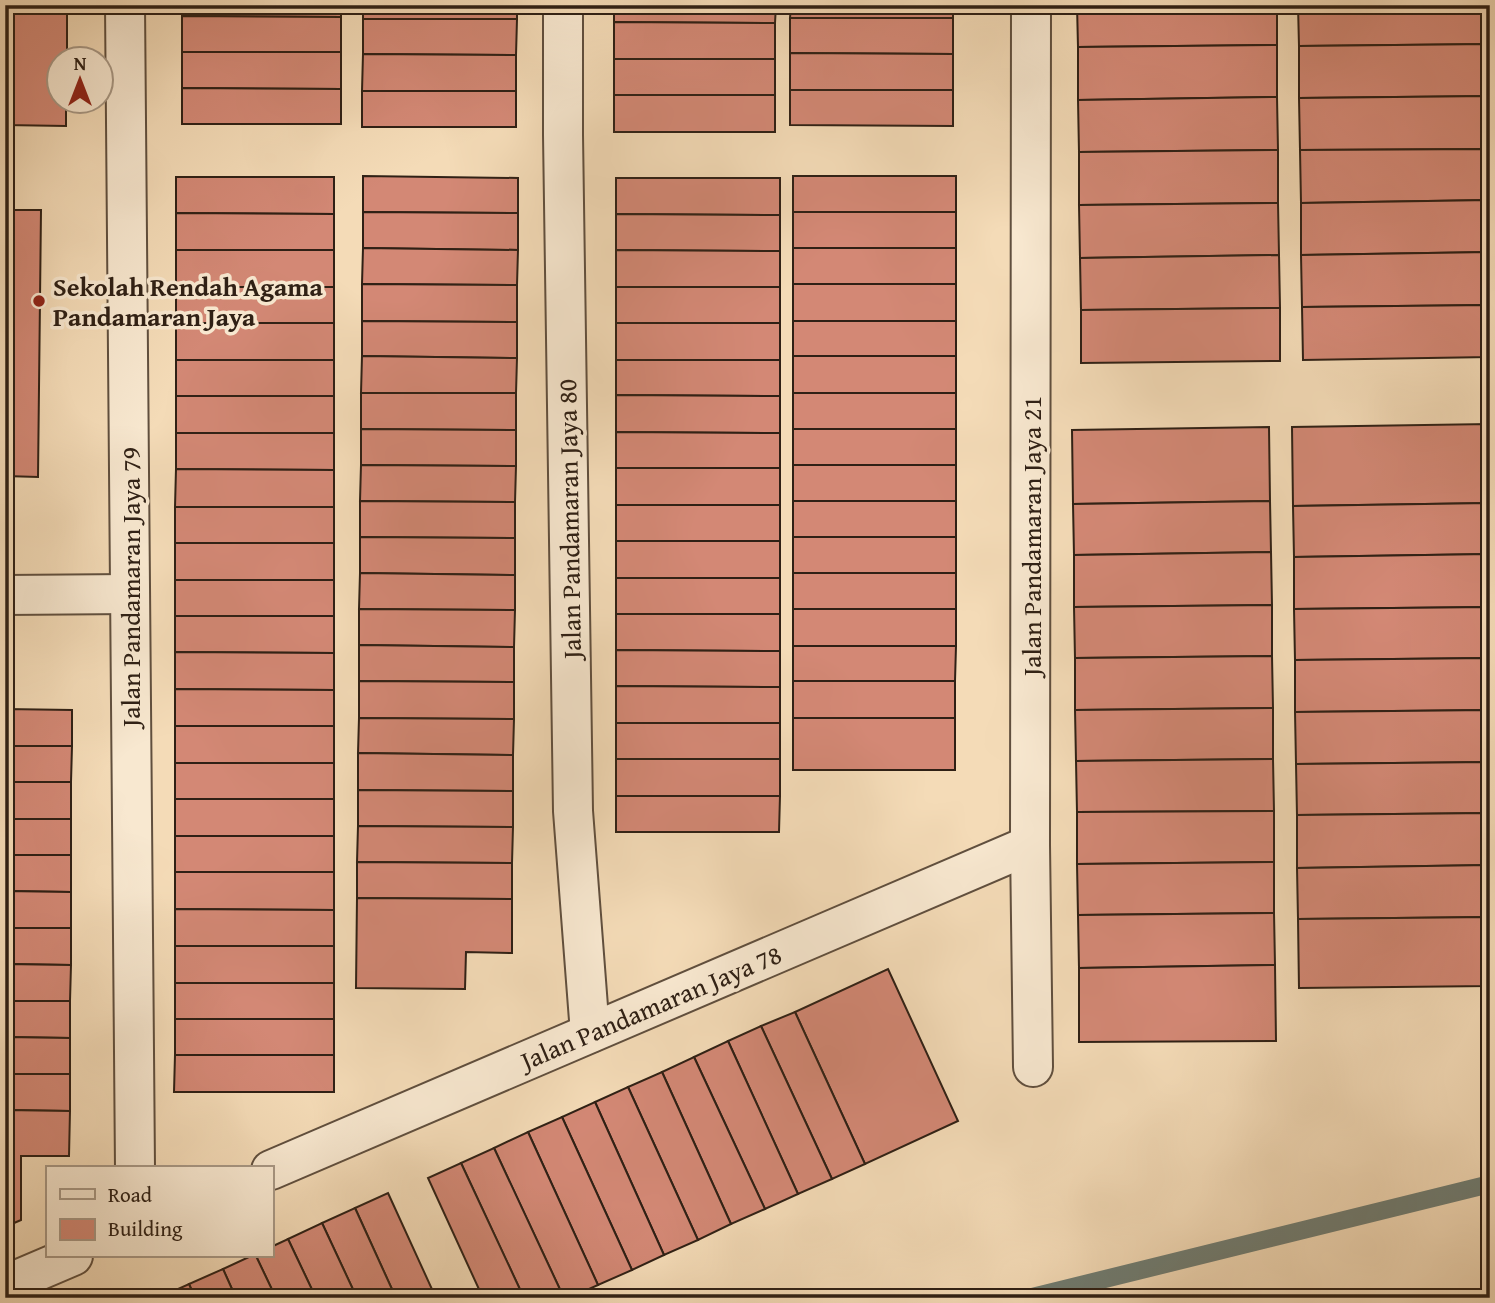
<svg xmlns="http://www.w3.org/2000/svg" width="1495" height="1303" font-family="'Gentium Book Plus',serif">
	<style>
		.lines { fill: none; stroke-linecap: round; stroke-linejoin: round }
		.stream { stroke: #707d73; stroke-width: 18 }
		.building { fill: #d38875; stroke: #2f2015; stroke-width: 2 }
		.minor-casing { stroke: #604f3e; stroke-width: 42 }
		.minor { stroke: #f8e8d0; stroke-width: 38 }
		.poi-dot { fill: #8f2418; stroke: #f8e8d0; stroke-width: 2.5 }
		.labels { text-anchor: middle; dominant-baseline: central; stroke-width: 7; stroke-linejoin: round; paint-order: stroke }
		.poi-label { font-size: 26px; font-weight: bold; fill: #2f2015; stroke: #f8e8d0; text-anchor: start }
		.street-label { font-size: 26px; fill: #2f2015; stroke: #f8e8d0 }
	</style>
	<rect width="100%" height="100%" fill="#f4dbb7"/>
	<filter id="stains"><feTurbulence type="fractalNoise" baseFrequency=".00286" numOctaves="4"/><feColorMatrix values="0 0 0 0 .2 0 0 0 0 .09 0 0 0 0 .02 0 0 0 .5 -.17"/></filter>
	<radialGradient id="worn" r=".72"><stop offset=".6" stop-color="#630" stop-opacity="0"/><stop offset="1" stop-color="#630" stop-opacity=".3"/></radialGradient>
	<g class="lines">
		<!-- stream -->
		<polyline class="stream" points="1028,1298 1490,1184"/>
	</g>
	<!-- building -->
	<g class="building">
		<polygon points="5,5 67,5 67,60 60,60 60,102 66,102 66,126 5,125"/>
		<polygon points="182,5 341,5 341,17 182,16"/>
		<rect x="363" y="5" width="154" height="14"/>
		<polygon points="614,5 776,5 775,23 614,22"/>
		<polygon points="791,5 953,5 953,18 790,18"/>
		<polygon points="1077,5 1277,5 1277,45 1078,47"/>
		<polygon points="1298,5 1490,5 1490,44 1299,46"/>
		<polygon points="182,16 341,17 341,52 182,52"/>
		<polygon points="790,18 953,18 953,54 790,53"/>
		<polygon points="363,19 517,19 516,55 363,54"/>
		<polygon points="614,22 775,23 775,59 614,59"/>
		<polygon points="1490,44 1490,96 1299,98 1299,46"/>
		<polygon points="1277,45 1277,97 1078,100 1078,47"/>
		<polygon points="182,52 341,52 341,89 182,88"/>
		<polygon points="790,53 953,54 953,90 790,90"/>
		<polygon points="363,54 516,55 516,91 362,91"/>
		<rect x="614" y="59" width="161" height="36"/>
		<polygon points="182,88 341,89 341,124 182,124"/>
		<polygon points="790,90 953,90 953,126 790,125"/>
		<rect x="362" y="91" width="154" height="36"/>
		<rect x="614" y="95" width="161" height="37"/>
		<polygon points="1490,96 1490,149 1300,150 1299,98"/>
		<polygon points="1277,97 1278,150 1079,152 1078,100"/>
		<polygon points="1490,149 1490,200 1301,203 1300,150"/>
		<polygon points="1278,150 1278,203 1079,205 1079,152"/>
		<polygon points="363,176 518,178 518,213 363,212"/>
		<rect x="793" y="176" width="163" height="36"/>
		<polygon points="176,177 334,177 334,214 176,213"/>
		<polygon points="616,178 780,178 780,215 616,214"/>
		<polygon points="1490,200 1490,252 1301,255 1301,203"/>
		<polygon points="1278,203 1279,255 1080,258 1079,205"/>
		<polygon points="5,210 41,210 38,477 5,476"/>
		<polygon points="363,212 518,213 518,250 363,248"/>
		<rect x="793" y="212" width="163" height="36"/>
		<polygon points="176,213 334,214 334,250 176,250"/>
		<polygon points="616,214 780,215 780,251 616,250"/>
		<polygon points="363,248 518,250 517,285 362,284"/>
		<rect x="793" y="248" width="163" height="36"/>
		<rect x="176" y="250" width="158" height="37"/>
		<polygon points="616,250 780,251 780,287 616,287"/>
		<polygon points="1490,252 1490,305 1302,307 1301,255"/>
		<polygon points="1279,255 1280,308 1081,310 1080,258"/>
		<polygon points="362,284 517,285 517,322 362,321"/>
		<rect x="793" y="284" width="163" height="37"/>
		<rect x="176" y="287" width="158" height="36"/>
		<rect x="616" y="287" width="164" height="36"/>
		<polygon points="1490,305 1490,357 1303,360 1302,307"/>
		<polygon points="1280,308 1280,361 1081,363 1081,310"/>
		<polygon points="362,321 517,322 517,358 362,356"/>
		<rect x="793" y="321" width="163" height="35"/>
		<rect x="176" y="323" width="158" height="37"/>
		<rect x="616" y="323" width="164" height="37"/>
		<polygon points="362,356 517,358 516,393 361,393"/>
		<rect x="793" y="356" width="163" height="37"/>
		<rect x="176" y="360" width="158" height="36"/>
		<polygon points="616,360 780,360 780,396 616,395"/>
		<polygon points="361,393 516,393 516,430 361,429"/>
		<rect x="793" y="393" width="163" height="36"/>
		<polygon points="616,395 780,396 780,433 616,432"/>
		<rect x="176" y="396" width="158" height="37"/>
		<polygon points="1490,424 1490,503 1293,506 1292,427"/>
		<polygon points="1269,427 1270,501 1073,504 1072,430"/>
		<polygon points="361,429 516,430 516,466 361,465"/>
		<rect x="793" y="429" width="163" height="36"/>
		<polygon points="616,432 780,433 780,468 616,468"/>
		<polygon points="176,433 334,433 334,470 176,469"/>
		<polygon points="361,465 516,466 515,502 360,501"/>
		<rect x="793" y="465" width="163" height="36"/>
		<rect x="616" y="468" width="164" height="37"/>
		<polygon points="176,469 334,470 334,507 175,507"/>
		<polygon points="360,501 515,502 515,538 360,537"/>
		<rect x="793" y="501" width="163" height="36"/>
		<polygon points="1270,501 1271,552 1074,555 1073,504"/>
		<polygon points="1490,503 1490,554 1294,557 1293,506"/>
		<rect x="616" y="505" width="164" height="36"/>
		<rect x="175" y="507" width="159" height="36"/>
		<polygon points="360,537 515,538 515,575 360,573"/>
		<rect x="793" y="537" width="163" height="36"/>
		<rect x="616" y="541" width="164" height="37"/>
		<rect x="175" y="543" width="159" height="37"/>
		<polygon points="1271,552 1272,605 1074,607 1074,555"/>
		<polygon points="1490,554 1490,607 1294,609 1294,557"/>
		<polygon points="360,573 515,575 515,610 359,609"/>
		<rect x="793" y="573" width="163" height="36"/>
		<rect x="616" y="578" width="164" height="36"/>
		<rect x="175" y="580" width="159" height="36"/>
		<polygon points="1272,605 1272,656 1075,658 1074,607"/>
		<polygon points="1490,607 1490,658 1295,660 1294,609"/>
		<polygon points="359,609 515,610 514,647 359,645"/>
		<rect x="793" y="609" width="163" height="37"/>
		<polygon points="616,614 780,614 780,651 616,650"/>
		<polygon points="175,616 334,616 334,653 175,652"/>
		<polygon points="359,645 514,647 514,682 359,681"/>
		<polygon points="793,646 956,646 955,681 793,681"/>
		<polygon points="616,650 780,651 780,687 616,686"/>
		<polygon points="175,652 334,653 334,690 175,689"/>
		<polygon points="1272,656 1273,708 1075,710 1075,658"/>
		<polygon points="1490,658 1490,710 1295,712 1295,660"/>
		<polygon points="359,681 514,682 514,719 359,718"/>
		<rect x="793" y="681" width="162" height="37"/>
		<polygon points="616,686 780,687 780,723 616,723"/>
		<polygon points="175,689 334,690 334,726 175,726"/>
		<polygon points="1273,708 1273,759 1076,761 1075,710"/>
		<polygon points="5,709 72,710 72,746 5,746"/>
		<polygon points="1490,710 1490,762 1296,764 1295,712"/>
		<polygon points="359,718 514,719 513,755 358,753"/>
		<rect x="793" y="718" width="162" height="52"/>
		<rect x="616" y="723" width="164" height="36"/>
		<rect x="175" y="726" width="159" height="37"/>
		<polygon points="5,746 72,746 71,782 5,782"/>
		<polygon points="358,753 513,755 513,791 358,790"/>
		<rect x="616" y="759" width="164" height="37"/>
		<polygon points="1273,759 1274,811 1077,812 1076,761"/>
		<polygon points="1490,762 1490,813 1297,815 1296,764"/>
		<rect x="175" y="763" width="159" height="36"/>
		<rect x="5" y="782" width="66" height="37"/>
		<polygon points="358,790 513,791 513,827 358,826"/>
		<polygon points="616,796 780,796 779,832 616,832"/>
		<rect x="175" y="799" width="159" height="37"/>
		<polygon points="1274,811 1274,862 1077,864 1077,812"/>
		<polygon points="1490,813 1490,865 1297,868 1297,815"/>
		<rect x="5" y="819" width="66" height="36"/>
		<polygon points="358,826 513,827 512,863 357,862"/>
		<rect x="175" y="836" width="159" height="36"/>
		<polygon points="5,855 71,855 71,892 5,891"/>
		<polygon points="357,862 512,863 512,899 357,898"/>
		<polygon points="1274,862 1274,913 1078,915 1077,864"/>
		<polygon points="1490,865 1490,917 1298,919 1297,868"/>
		<polygon points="175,872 334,872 334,910 175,909"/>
		<polygon points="5,891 71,892 71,928 5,928"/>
		<polygon points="357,898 512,899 512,953 466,952 465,989 356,988"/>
		<polygon points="175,909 334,910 334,946 175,946"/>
		<polygon points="1274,913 1275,965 1079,968 1078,915"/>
		<polygon points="1490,917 1490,986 1299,988 1298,919"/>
		<polygon points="5,928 71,928 71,965 5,964"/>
		<rect x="175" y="946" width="159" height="37"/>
		<polygon points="5,964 71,965 70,1001 5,1001"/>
		<polygon points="1275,965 1276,1041 1079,1042 1079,968"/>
		<polygon points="888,969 958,1121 865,1164 795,1012"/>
		<rect x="175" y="983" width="159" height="36"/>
		<polygon points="5,1001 70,1001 70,1038 5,1037"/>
		<polygon points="795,1012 865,1164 832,1179 761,1026"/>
		<rect x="175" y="1019" width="159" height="36"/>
		<polygon points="761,1026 832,1179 798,1194 728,1041"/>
		<polygon points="5,1037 70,1038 70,1074 5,1074"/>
		<polygon points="728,1041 798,1194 765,1209 694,1057"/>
		<polygon points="175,1055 334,1055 334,1092 174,1092"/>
		<polygon points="694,1057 765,1209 731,1224 662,1072"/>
		<polygon points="662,1072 731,1224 698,1240 628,1087"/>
		<polygon points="5,1074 70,1074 70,1111 5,1110"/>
		<polygon points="628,1087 698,1240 664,1255 595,1102"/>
		<polygon points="595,1102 664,1255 632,1270 562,1117"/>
		<polygon points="5,1110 70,1111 69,1156 21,1156 21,1220 5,1227"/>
		<polygon points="562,1117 632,1270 598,1285 528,1132"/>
		<polygon points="528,1132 598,1285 569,1298 564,1298 494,1148"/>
		<polygon points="494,1148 564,1298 524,1298 461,1163"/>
		<polygon points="461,1163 524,1298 483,1298 428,1178"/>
		<polygon points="388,1193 436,1298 396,1298 355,1208"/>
		<polygon points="355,1208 396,1298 357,1298 322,1223"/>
		<polygon points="322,1223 357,1298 316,1298 288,1239"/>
		<polygon points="288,1239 316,1298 276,1298 256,1256 271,1256 271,1247"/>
		<polygon points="251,1256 256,1256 276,1298 236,1298 223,1269"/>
		<polygon points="223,1269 236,1298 195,1298 189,1284"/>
		<polygon points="189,1284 195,1298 158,1298"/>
	</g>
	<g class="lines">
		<defs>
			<g id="minor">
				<polyline points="125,5 135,1168"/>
				<polyline points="563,5 563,135 573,811 590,1033"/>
				<polyline points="1031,5 1030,845 1033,1067"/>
				<polyline points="5,595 130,594"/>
				<polyline points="271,1170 1030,845"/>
				<polyline points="5,1285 73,1256"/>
			</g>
		</defs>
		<!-- minor casing -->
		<use href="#minor" class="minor-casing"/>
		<!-- minor -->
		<use href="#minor" class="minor"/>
	</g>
	<!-- markers -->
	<circle class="poi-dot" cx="39" cy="301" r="7"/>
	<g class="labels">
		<!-- poi labels -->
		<g class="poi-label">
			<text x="53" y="286">Sekolah Rendah Agama<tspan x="53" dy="30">Pandamaran Jaya</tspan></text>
		</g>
		<!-- street labels -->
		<g class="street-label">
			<text transform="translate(569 519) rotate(-91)">Jalan Pandamaran Jaya 80</text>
			<text transform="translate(1031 536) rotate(-90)">Jalan Pandamaran Jaya 21</text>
			<text transform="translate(130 587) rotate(-90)">Jalan Pandamaran Jaya 79</text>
			<text transform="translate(651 1007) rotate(-23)">Jalan Pandamaran Jaya 78</text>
		</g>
	</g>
	<!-- margin -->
	<rect width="1495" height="1303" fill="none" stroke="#f4dbb7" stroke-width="28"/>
	<rect x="7" y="7" width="1481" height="1289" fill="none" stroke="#2f2015" stroke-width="3.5"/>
	<rect x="14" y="14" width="1467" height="1275" fill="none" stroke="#2f2015" stroke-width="2"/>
	<!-- legend -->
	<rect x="46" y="1166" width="228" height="91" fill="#f8e8d0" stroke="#a89885" stroke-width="2"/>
	<rect x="60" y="1189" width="35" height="10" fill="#f8e8d0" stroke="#a89885" stroke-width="2"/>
	<text x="108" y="1202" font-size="21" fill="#2f2015">Road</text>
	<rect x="60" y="1219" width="35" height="21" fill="#d38875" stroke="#a89885" stroke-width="2"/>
	<text x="108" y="1236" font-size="21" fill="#2f2015">Building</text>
	<!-- north arrow -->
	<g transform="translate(80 80)"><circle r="33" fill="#f8e8d0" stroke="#a89885" stroke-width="2"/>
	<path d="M0-5L12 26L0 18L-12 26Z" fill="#8f2418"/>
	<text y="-10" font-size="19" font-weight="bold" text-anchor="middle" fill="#2f2015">N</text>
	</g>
	<rect width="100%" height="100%" filter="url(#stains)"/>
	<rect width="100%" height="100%" fill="url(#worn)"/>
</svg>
